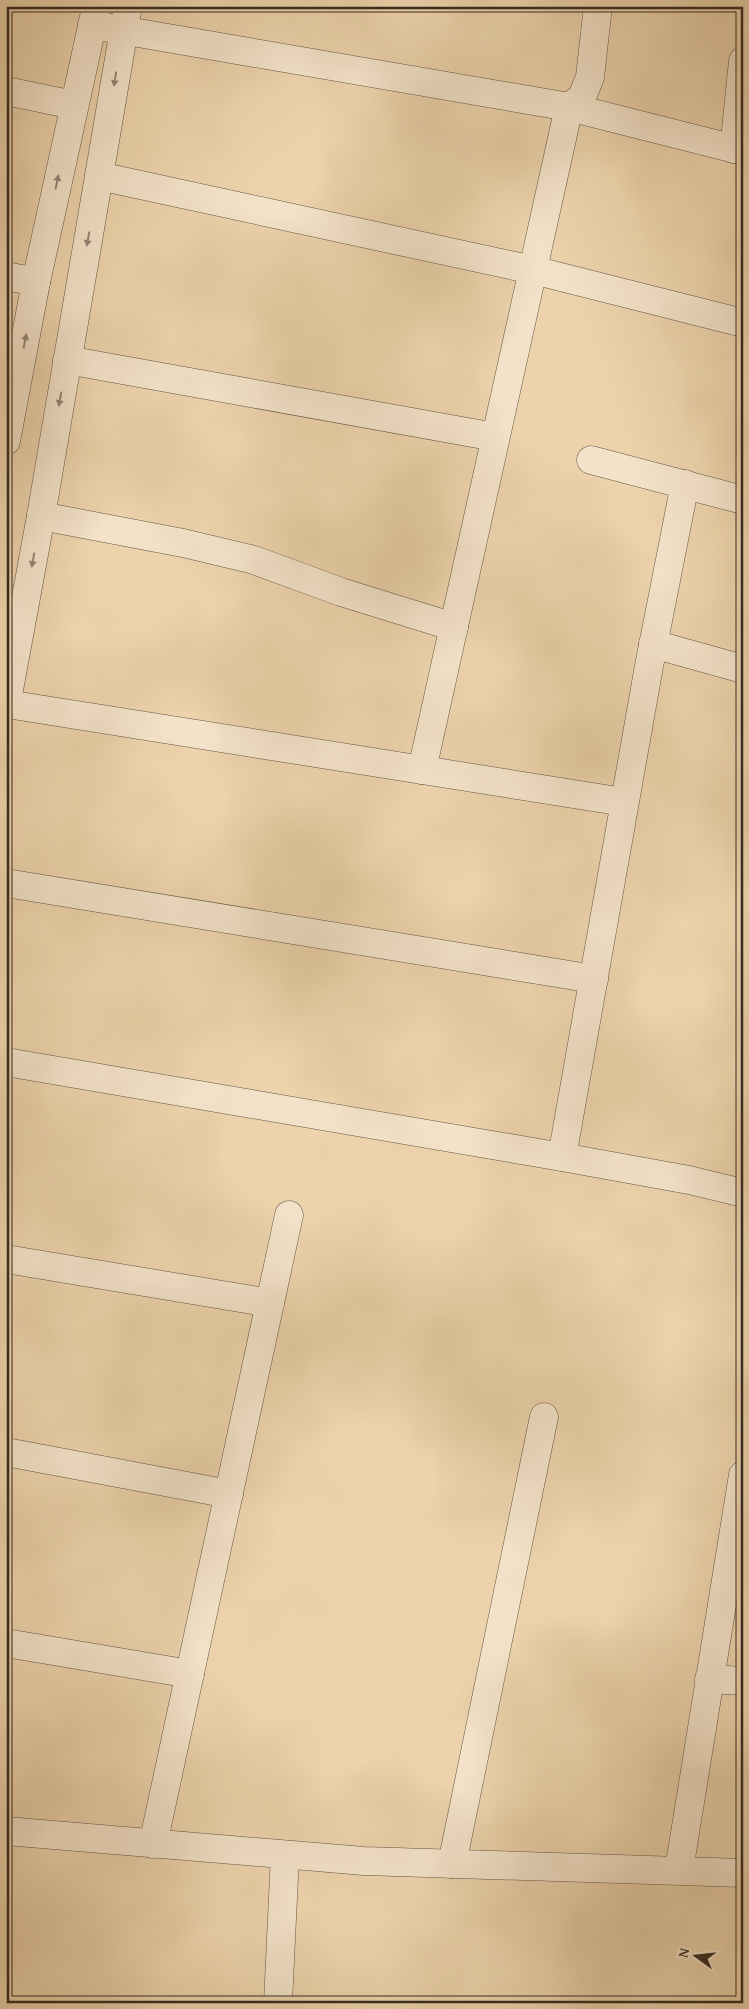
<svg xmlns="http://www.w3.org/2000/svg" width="749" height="2009" font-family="'Gentium Book Plus',serif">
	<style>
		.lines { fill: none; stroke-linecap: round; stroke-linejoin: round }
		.minor-casing { stroke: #625544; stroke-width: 29 }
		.minor { stroke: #f3e2c9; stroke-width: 28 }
		.oneway { fill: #948676 }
	</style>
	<rect width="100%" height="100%" fill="#ecd3ac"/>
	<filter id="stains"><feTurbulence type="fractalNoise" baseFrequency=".004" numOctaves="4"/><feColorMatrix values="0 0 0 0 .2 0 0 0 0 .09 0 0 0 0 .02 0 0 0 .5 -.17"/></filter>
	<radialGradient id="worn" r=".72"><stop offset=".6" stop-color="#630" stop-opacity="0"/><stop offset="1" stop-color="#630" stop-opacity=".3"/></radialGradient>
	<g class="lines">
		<defs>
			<g id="minor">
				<polyline points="92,25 569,107 743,151"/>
				<polyline points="6,91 74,105"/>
				<polyline points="734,149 743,61"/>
				<polyline points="99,176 533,270 743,323"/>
				<polyline points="6,276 36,282"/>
				<polyline points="67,360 495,437"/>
				<polyline points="6,441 36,282 96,8"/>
				<polyline points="591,460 743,500"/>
				<polyline points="41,516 183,543 254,560 341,592 454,627"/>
				<polyline points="653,644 743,669"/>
				<polyline points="7,704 624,802"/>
				<polyline points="6,706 41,516 128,6"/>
				<polyline points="422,770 569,107 582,97 590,77 598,6"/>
				<polyline points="6,883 594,979"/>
				<polyline points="6,1062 562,1157 689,1180 743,1193"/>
				<polyline points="562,1157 649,666 685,484"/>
				<polyline points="6,1259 270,1303"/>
				<polyline points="6,1452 229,1494"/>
				<polyline points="6,1643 190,1674"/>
				<polyline points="709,1679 743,1681"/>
				<polyline points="6,1831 364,1861 743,1873"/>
				<polyline points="153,1844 289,1215"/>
				<polyline points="452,1864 544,1417"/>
				<polyline points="679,1870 743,1475"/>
				<polyline points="278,2003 285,1855"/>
			</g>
		</defs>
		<!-- minor casing -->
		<use href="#minor" class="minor-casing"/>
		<!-- minor -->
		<use href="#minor" class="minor"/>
	</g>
	<!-- one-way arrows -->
	<defs><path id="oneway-solid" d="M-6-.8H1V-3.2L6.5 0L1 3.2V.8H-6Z" transform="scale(1.25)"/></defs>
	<g class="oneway">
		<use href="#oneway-solid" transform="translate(115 79) rotate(99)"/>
		<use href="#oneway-solid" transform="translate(57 182) rotate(-78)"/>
		<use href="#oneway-solid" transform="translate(88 239) rotate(100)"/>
		<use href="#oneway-solid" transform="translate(25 341) rotate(-79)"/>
		<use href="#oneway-solid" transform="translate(60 399) rotate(100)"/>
		<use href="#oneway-solid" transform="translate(33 560) rotate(100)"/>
	</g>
	<!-- margin -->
	<rect width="749" height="2009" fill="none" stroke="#ecd3ac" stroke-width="25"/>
	<rect x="8" y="8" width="734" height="1994" fill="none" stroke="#342b22" stroke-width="2.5"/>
	<rect x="12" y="12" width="724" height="1984" fill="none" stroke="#342b22"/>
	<!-- north arrow -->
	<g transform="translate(696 1956) rotate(285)" stroke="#f3e2c9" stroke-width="4" paint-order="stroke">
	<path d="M0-4L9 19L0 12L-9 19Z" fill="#342b22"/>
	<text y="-8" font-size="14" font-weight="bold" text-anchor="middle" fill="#342b22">N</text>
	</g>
	<rect width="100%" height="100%" filter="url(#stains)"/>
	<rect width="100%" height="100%" fill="url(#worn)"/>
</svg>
